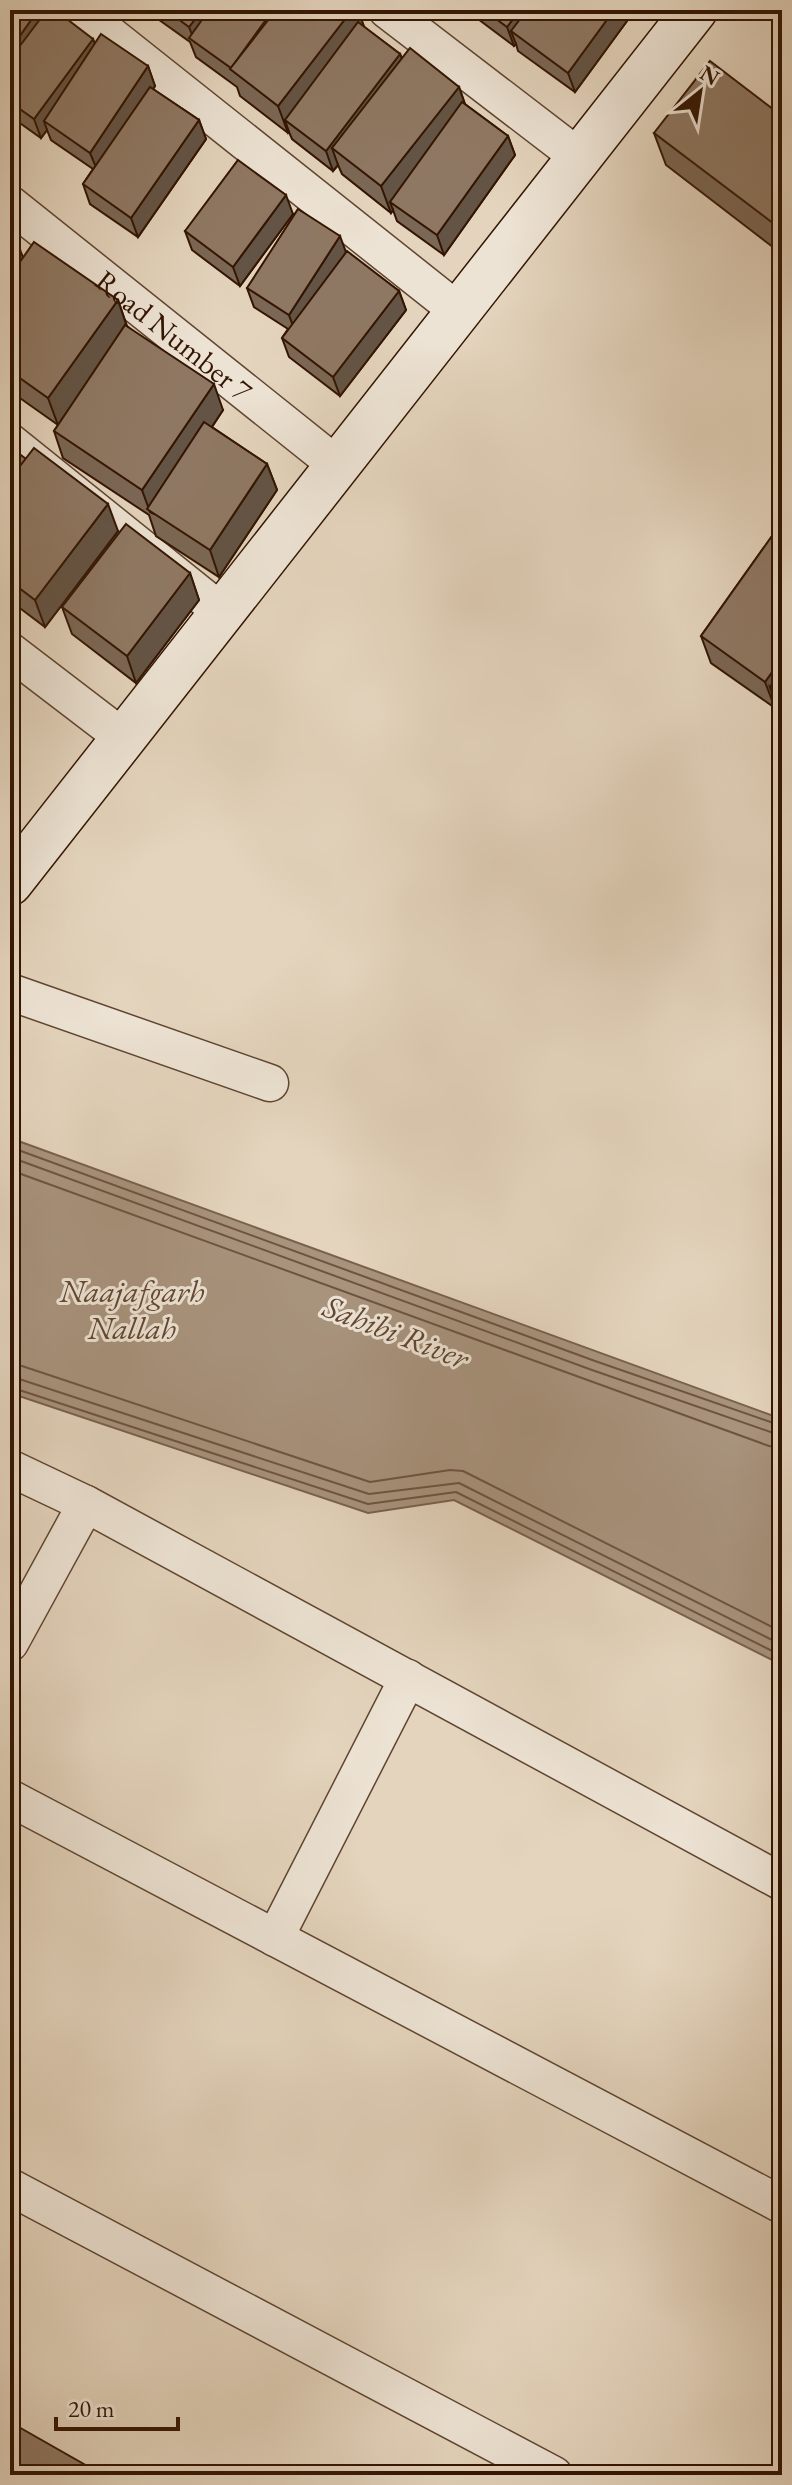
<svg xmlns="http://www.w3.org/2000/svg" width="792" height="2485" font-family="'EB Garamond',serif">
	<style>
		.water { fill: #a8937d; stroke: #79614c; stroke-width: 2 }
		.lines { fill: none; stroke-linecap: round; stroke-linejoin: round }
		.shore { stroke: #6e5440; stroke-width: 2 }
		.street-casing { stroke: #5f4531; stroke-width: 39 }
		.secondary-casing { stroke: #331502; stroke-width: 47 }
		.street { stroke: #ede3d4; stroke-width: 36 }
		.secondary { stroke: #ede3d4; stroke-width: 44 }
		.wall { fill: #7b6755; stroke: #331502; stroke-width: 2 }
		.shaded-wall { fill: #645445; stroke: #331502; stroke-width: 2 }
		.building { fill: #8f7863; stroke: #331502; stroke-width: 2 }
		.labels { text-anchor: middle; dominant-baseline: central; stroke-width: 6; stroke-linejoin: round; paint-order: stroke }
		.street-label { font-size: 30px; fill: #331502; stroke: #ede3d4 }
		.water-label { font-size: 32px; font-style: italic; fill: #624733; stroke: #ede3d4 }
	</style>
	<rect width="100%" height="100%" fill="#e4d4bd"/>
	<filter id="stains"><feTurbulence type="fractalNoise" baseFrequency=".0025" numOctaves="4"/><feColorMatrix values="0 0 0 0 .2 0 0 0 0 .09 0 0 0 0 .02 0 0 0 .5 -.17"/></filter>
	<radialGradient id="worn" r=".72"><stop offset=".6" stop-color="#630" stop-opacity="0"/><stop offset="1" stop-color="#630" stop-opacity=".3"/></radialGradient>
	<!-- water -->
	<polygon class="water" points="10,1138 782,1419 782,1665 454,1500 368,1513 10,1393"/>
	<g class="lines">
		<!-- shore -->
		<g class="shore">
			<polyline points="10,1147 595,1361 782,1426"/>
			<polyline points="10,1157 592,1370 782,1436"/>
			<polyline points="10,1170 769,1446 782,1448"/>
			<polyline points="10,1364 22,1366 370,1482 450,1470 463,1471 782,1632"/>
			<polyline points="10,1376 369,1494 459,1483 782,1645"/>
			<polyline points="10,1387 368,1504 456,1492 782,1656"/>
		</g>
		<defs>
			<g id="street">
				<polyline points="79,10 458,311"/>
				<polyline points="387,10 580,158"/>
				<path id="s1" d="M10 204 338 466"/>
				<polyline points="10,442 223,613"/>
				<polyline points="10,651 125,739"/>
				<polyline points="10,992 270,1083"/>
				<polyline points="10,1468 86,1504 782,1882"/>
				<polyline points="10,1643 86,1504"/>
				<polyline points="10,1798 782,2205"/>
				<polyline points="275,1938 408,1678"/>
				<polyline points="10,2187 554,2475"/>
			</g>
			<polyline id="secondary" points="10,883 695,10"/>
		</defs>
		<!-- street casing -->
		<use href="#street" class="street-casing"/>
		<!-- secondary casing -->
		<use href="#secondary" class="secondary-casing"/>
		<!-- street -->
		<use href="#street" class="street"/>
		<!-- secondary -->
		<use href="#secondary" class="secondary"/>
	</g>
	<!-- wall -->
	<g class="wall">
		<polygon points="10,10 93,39 95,44 148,66 155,86 153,89 199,120 206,139 138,237 90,204 83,184 93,169 51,140 47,130 41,138 10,116"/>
		<polygon points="148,10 358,10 364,27 400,54 402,58 459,87 465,104 508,136 515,155 444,255 397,221 393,210 391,213 342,174 338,165 333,171 292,139 289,132 288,133 240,96 237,87 196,57 190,42 148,12"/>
		<polygon points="466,10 635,10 575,92 518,51 516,44 514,46"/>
		<polygon points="782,116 782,254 666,165 654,133"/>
		<polygon points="293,214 240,286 192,250 185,231"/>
		<polygon points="10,242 23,257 118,300 127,326 223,410 212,427 267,464 277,490 219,577 156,536 149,515 63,458 54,431 58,425 10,391"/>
		<polygon points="346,253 399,291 406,310 340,396 289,357 282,338 288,329 254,307 247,288"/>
		<polygon points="10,447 118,531 45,627 17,606 10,586"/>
		<polygon points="782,522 782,715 779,713 776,706 775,708 711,663 701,636"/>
		<polygon points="190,573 199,600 136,683 72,634 62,607"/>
	</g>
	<!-- shaded-wall -->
	<g class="shaded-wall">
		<polygon points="38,10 55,10 10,79 10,50"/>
		<polygon points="202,10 223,10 195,42 189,27"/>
		<polygon points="352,10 358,10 366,32 285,120 289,132 288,133 278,106"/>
		<polygon points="520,10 541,10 511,31 516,44 514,46 507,27"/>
		<polygon points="614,10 635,10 575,92 568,73"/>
		<polygon points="93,39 100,58 44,121 47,130 41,138 34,119"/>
		<polygon points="400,54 407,73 332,148 338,165 333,171 326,151"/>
		<polygon points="148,66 155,86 98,172 90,153"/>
		<polygon points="459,87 468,113 390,202 393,210 391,213 381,186"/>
		<polygon points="199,120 206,139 138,237 131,218"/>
		<polygon points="508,136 515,155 444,255 437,235"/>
		<polygon points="286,195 293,214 240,286 233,267"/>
		<polygon points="340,236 347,255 296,334 289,315"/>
		<polygon points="20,250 28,269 10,294 10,264"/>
		<polygon points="399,291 406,310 340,396 333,377"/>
		<polygon points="118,300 127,327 58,425 48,398"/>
		<polygon points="214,384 223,410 154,514 150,512 142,490"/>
		<polygon points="267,464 277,490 219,577 210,550"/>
		<polygon points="108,504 118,531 45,627 35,600"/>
		<polygon points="190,573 199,600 136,683 127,656"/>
		<polygon points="782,658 782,696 770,687 776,706 775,708 765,682"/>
	</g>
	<!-- building -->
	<g class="building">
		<polygon points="10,10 38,10 10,50"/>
		<polygon points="47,10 55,10 93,39 34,119 10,102 10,59"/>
		<polygon points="166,10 202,10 189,27"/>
		<polygon points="209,10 273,10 231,68 189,38"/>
		<polygon points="276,10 352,10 278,106 230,69"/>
		<polygon points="484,10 520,10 507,27"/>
		<polygon points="527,10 614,10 568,73 511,31"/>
		<polygon points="358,22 400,54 326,151 285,120"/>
		<polygon points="101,34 148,66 90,153 44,121"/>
		<polygon points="410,48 459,87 381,186 332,148"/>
		<polygon points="710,61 782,116 782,230 654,133"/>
		<polygon points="150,87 199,120 131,218 83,184"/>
		<polygon points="462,102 508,136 437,235 390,202"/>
		<polygon points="238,160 286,195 233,267 185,231"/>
		<polygon points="298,209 340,236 289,315 247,288"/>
		<polygon points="10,242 20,250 10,264"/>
		<polygon points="34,242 118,300 48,398 10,371 10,276"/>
		<polygon points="347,251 399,291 333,377 282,338"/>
		<polygon points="125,325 214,384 142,490 54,431"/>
		<polygon points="204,422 267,464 210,550 147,509"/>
		<polygon points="10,447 26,459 10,479"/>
		<polygon points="34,448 108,504 35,600 10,581 10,576 15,569 10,566 10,479"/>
		<polygon points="782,522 782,658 765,682 701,636"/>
		<polygon points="126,524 190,573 127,656 62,607"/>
		<polygon points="782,670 782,696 770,687"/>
		<polygon points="10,2422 103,2475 10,2475"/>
	</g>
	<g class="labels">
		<!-- street labels -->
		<g class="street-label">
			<text stroke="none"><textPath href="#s1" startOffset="210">Road Number 7</textPath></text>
		</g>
		<!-- water labels -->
		<g class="water-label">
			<text x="132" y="1291">Naajafgarh<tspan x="132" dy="37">Nallah</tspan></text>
			<text transform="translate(396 1332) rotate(21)">Sahibi River</text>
		</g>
	</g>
	<!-- margin -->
	<rect width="792" height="2485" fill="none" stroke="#e4d4bd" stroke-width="40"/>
	<rect x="12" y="12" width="768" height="2461" fill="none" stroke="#331502" stroke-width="4"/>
	<rect x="20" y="20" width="752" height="2445" fill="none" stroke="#331502" stroke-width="2"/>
	<!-- north arrow -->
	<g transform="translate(700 92) rotate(30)" stroke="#ede3d4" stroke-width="6" paint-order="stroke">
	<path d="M0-6L14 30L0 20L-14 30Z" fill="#331502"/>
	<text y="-12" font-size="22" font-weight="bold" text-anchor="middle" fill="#331502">N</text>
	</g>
	<!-- scale -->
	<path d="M56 2417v12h122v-12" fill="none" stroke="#331502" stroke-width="4"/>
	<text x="68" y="2417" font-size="24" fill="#331502" stroke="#ede3d4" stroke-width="6" paint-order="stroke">20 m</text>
	<rect width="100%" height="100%" filter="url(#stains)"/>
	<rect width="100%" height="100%" fill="url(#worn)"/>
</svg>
